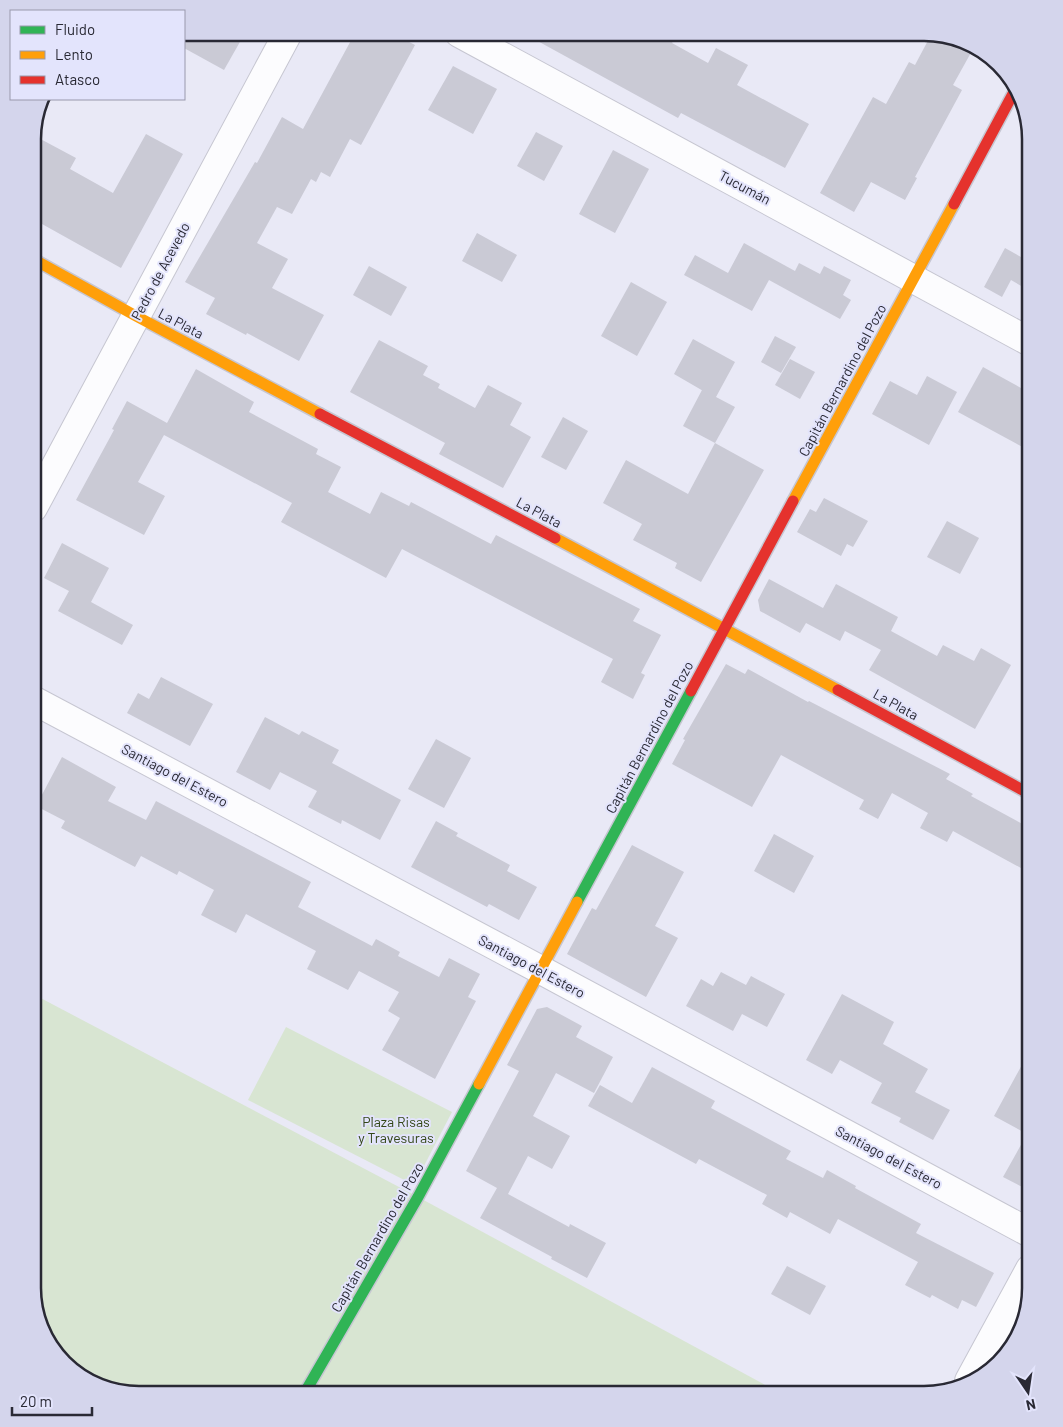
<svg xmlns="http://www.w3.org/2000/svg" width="1063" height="1427" font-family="Barlow,sans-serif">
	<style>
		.green { fill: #d8e5d2 }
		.building { fill: #cacad5 }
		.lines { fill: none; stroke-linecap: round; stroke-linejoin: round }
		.street-casing { stroke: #c6c6d1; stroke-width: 30 }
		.fast-casing { stroke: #c6c6d1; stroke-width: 14 }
		.slow-casing { stroke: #c6c6d1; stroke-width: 14 }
		.jam-casing { stroke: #c6c6d1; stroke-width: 14 }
		.street { stroke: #fcfcfe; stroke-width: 28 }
		.fast { stroke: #30b455; stroke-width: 11 }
		.slow { stroke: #ff9f0a; stroke-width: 11 }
		.jam { stroke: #e5322d; stroke-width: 11 }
		.labels { text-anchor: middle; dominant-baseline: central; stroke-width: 4; stroke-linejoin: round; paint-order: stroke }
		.street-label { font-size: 14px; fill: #292934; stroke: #e3e4fc }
		.park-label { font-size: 14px; fill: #324616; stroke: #e3e4fc }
		.rim { fill: none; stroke: #292934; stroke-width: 2.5 }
	</style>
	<rect width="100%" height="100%" fill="#e9e9f6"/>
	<!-- green -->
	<g class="green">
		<polygon points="33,994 418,1197 782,1394 139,1394 86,1380 50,1347 33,1288"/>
		<polygon points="286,1027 452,1112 414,1185 248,1100"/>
	</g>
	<!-- building -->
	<g class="building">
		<polygon points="184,33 245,33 224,70 184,48"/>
		<polygon points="355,33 392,33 415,45 361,145 350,139 330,177 321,172 316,182 311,179 292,214 277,207 257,243 288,259 272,288 324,315 299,361 247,333 246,335 206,314 215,298 185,282 255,162 257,163 282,117 303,129"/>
		<polygon points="523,33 678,33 672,43 708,63 716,48 748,65 737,85 809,124 785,168 681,113 678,118"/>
		<polygon points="932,33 958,41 973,49 953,85 962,90 915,177 917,178 905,200 871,182 854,212 820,193 873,97 886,104 909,62 915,65"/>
		<polygon points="453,66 497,89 473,134 428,110"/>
		<polygon points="536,132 563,146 544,181 517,166"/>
		<polygon points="146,134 183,154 121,268 33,219 33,135 76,158 70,169 113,193"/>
		<polygon points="613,150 649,169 615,233 579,214"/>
		<polygon points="477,233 517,255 502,282 462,261"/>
		<polygon points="744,243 795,271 799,263 820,274 824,266 851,280 843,295 851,300 840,319 769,280 752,311 684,275 695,255 728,273"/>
		<polygon points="1005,248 1030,262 1030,291 1011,280 1002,297 984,287"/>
		<polygon points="369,266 407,287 391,316 353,295"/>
		<polygon points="631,282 667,302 637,356 601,336"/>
		<polygon points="775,336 796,347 781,373 761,362"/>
		<polygon points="693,339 735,362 716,397 735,407 715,443 764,470 701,582 675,568 677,563 633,540 642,524 603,503 626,460 688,494 715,443 683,426 702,390 705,392 674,374"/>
		<polygon points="379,340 428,366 423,375 440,384 438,388 475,408 488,385 522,403 510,425 531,437 503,488 439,454 445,443 350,392"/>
		<polygon points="790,359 815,372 800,399 775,385"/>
		<polygon points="983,367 1030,393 1030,451 958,412"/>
		<polygon points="196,369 254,402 249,412 318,449 316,454 341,467 328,492 370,514 381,492 409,506 411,502 491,544 496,535 640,609 633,621 661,635 641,673 645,675 633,699 601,682 613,659 402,549 386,578 281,522 292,503 164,435 138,482 165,496 144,535 76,500 114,430 112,429 127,401 167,423"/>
		<polygon points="927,376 957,392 929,445 872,414 890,381 917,395"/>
		<polygon points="563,417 588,431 566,470 541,457"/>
		<polygon points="824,498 868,521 853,547 847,544 841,556 797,532 810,509 816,512"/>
		<polygon points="947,521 979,538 960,574 927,557"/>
		<polygon points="62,543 109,568 91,602 133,625 122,645 58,611 69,591 44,578"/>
		<polygon points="769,579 823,608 836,584 898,617 891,631 937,656 943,645 974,661 981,648 1011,665 975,729 869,670 881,650 845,631 840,641 806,623 800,633 760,611 758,600"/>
		<polygon points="726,664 745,674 748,669 808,702 809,701 950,774 946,779 973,794 971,796 1030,828 1030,873 953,831 947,842 920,828 928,813 892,793 878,819 859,809 864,800 781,755 752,807 672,764 685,740 683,739"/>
		<polygon points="161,677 213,704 190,746 127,713 138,693 149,699"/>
		<polygon points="265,717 299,735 302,731 339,750 332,763 401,800 380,840 342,820 341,824 308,807 317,791 280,772 270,790 236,772"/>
		<polygon points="436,739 471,758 444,808 408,789"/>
		<polygon points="62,757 116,787 108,801 146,820 156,801 311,882 298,907 372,946 376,939 400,952 398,956 439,977 449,958 480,974 468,997 476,1001 435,1079 382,1050 400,1018 388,1011 399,992 359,971 348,990 307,969 316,951 246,914 236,933 201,915 214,890 179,871 177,875 141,856 135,867 61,828 65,821 36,806"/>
		<polygon points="436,821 458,833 456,836 510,865 507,871 537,887 519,920 489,904 487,907 411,867"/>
		<polygon points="774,834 814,856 794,893 754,871"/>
		<polygon points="632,845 684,872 655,926 678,938 646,997 567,954 592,908 596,910"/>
		<polygon points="721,972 746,985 751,976 785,994 767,1027 742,1014 733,1031 686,1006 701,979 713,986"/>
		<polygon points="842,994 894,1022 883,1044 928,1069 915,1092 950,1110 933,1140 899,1122 901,1118 871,1103 882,1083 840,1060 832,1074 806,1060"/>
		<polygon points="547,1007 582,1026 576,1037 613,1057 594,1093 556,1073 533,1116 570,1136 552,1169 528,1156 508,1194 569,1227 570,1224 606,1243 587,1278 551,1259 552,1257 480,1218 497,1188 466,1171 519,1071 507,1065 537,1009"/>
		<polygon points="1030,1050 1030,1191 1003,1177 1027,1134 994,1116"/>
		<polygon points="652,1067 715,1101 711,1108 791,1151 786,1159 823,1178 827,1170 856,1186 855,1188 921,1224 916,1233 994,1273 976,1307 962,1300 958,1309 932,1295 930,1298 905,1285 918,1262 838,1219 830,1234 790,1212 787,1218 762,1204 767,1195 699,1159 696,1164 588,1106 600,1085 632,1103"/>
		<polygon points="787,1266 826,1286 810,1315 771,1294"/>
	</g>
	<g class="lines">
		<defs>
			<g id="street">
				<polyline points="459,33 1030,342"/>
				<polyline points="33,508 288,33"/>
				<polyline points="33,700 541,970 1030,1233"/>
				<polyline points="969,1381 1030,1269"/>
			</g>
			<g id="fast">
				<polyline points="577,902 691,691"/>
				<polyline points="304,1394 418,1197 479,1084"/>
			</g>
			<g id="slow">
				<polyline points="33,259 136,316 320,414"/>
				<polyline points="793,501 954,204"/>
				<polyline points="555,538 838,690"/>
				<polyline points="479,1084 577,902"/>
			</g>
			<g id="jam">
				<polyline points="954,204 1015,90"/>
				<polyline points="320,414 555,538"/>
				<polyline points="838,690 1030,794"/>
				<polyline points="691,691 793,501"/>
			</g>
		</defs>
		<!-- street casing -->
		<use href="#street" class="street-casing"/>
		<!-- fast casing -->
		<use href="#fast" class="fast-casing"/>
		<!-- slow casing -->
		<use href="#slow" class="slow-casing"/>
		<!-- jam casing -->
		<use href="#jam" class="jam-casing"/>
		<!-- street -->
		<use href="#street" class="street"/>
		<!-- fast -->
		<use href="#fast" class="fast"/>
		<!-- slow -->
		<use href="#slow" class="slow"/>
		<!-- jam -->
		<use href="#jam" class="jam"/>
	</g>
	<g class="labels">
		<!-- street labels -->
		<g class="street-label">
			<text transform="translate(745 187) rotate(28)">Tucumán</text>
			<text transform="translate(160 271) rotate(-62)">Pedro de Acevedo</text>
			<text transform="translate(181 323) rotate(28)">La Plata</text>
			<text transform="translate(842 380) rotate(-62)">Capitán Bernardino del Pozo</text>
			<text transform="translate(539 512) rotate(28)">La Plata</text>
			<text transform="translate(896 704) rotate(29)">La Plata</text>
			<text transform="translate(649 737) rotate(-62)">Capitán Bernardino del Pozo</text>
			<text transform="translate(175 775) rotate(28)">Santiago del Estero</text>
			<text transform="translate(532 966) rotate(28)">Santiago del Estero</text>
			<text transform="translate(889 1157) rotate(28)">Santiago del Estero</text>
			<text transform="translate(377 1237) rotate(-60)">Capitán Bernardino del Pozo</text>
		</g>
		<!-- park labels -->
		<g class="park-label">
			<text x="396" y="1121">Plaza Risas<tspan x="396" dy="16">y Travesuras</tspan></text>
		</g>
	</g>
	<!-- crop -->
	<path d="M0 0H1063V1427H0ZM139 41H924A98 98 0 0 1 1022 139V1288A98 98 0 0 1 924 1386H139A98 98 0 0 1 41 1288V139A98 98 0 0 1 139 41Z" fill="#d4d5ec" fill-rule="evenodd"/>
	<path class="rim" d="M139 41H924A98 98 0 0 1 1022 139V1288A98 98 0 0 1 924 1386H139A98 98 0 0 1 41 1288V139A98 98 0 0 1 139 41Z"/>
	<!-- legend -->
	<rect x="10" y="10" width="175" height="90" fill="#e3e4fc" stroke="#9999ac"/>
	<rect x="20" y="26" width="25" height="8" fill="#30b455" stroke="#9999ac"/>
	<text x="55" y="35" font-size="15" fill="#292934">Fluido</text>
	<rect x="20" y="51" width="25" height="8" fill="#ff9f0a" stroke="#9999ac"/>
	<text x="55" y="60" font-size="15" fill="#292934">Lento</text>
	<rect x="20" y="76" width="25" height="8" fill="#e5322d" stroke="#9999ac"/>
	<text x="55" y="85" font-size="15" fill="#292934">Atasco</text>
	<!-- north arrow -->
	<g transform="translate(1028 1392) rotate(167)" stroke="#e3e4fc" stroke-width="4" paint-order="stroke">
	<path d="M0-4L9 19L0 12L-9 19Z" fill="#292934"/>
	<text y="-8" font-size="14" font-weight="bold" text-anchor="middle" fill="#292934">N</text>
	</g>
	<!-- scale -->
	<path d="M12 1407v8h80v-8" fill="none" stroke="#292934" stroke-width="2.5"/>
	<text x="20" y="1407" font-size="15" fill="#292934" stroke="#e3e4fc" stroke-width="4" paint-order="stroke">20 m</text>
</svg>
